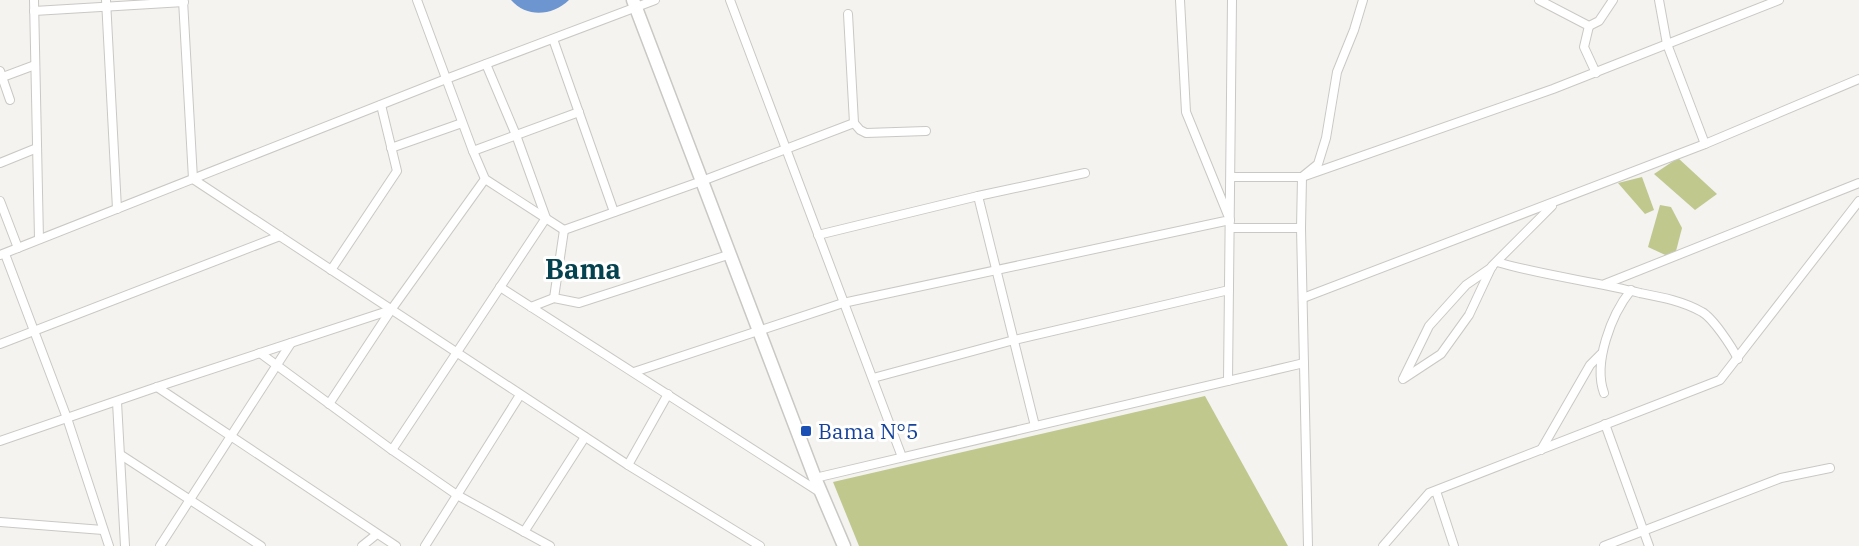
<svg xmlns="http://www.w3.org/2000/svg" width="1859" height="546" font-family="'IBM Plex Serif',serif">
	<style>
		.green { fill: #c0c88e }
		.water { fill: #6d96d1 }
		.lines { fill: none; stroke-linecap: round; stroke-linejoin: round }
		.minor-casing { stroke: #cac8c4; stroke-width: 10 }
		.primary-casing { stroke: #cac8c4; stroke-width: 15 }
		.minor { stroke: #fff; stroke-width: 8 }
		.primary { stroke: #fff; stroke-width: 12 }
		.transit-dot { fill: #1a4fb4; stroke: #fff; stroke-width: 2 }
		.labels { text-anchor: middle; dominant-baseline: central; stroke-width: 6; stroke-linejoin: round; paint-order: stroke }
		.transit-label { font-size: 21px; fill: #164399; stroke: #fff; text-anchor: start }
		.district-label { font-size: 27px; font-weight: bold; fill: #05424f; stroke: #fff }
	</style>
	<rect width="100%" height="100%" fill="#f5f3f0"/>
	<!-- green -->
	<g class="green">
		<polygon points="1678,158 1717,194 1695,210 1654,174"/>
		<polygon points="1642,177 1654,210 1645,214 1618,183"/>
		<polygon points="1660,205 1671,207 1682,228 1674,259 1648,247"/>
		<polygon points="1205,396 1288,546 859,546 833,482"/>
	</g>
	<!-- water -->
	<path class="water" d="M511 0H569C552 16 527 18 511 0Z"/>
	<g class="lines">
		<defs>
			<g id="minor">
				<polyline points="34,0 39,239"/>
				<polyline points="106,0 117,209"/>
				<polyline points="183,0 193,179 628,465 760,546"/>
				<polyline points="417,0 473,151 485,179 564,230"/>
				<polyline points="730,0 902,457"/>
				<polyline points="1539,0 1589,26 1599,21 1613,0"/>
				<polyline points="1659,0 1667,44 1705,144"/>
				<polyline points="34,11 184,2"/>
				<polyline points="848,14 854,123 860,130 866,133 926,131"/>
				<polyline points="1589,26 1584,47 1596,73"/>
				<polyline points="553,39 614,212"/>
				<polyline points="0,71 10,100"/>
				<polyline points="0,78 35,65"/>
				<polyline points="391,148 462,123"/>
				<polyline points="473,151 579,112"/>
				<polyline points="0,163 37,148"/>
				<polyline points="1231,177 1302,177 1553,89 1779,0"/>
				<polyline points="978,196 1035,426"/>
				<polyline points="0,201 18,248"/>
				<polyline points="1230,228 1301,228"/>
				<polyline points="564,230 702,181 854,123"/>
				<polyline points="818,235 978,196 1085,173"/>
				<polyline points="5,254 67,418 109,546"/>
				<polyline points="0,255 446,79 655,0"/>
				<path d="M1497 262C1544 276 1593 281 1640 293 1661 297 1683 301 1702 312 1713 318 1732 347 1738 359"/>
				<polyline points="331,270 397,171 381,105"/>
				<polyline points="1605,284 1859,183"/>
				<polyline points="500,287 821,493"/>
				<polyline points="554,298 564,230"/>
				<polyline points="1303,298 1705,144 1859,79"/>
				<polyline points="531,307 554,298 579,303 731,254"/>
				<polyline points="0,344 280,236"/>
				<polyline points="260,353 392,450 457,495 550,546"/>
				<polyline points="634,372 843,303 1230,220 1186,112 1180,0"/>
				<polyline points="1404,377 1429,326 1466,285 1492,267"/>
				<polyline points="873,378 1014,340 1229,290"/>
				<polyline points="1403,379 1441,354 1469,315 1492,266 1552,206"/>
				<polyline points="1228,381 1232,0"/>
				<polyline points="157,387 396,546"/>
				<path d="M1604 393C1593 363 1611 315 1631 290"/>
				<polyline points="117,402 125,546"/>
				<polyline points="329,404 391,310 485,179"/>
				<polyline points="1605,424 1649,546"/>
				<polyline points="0,441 157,387 391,310"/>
				<polyline points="392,450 546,218 516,135 486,64"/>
				<polyline points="1541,450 1590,365 1601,354"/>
				<polyline points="121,455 261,546"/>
				<polyline points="628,465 668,394"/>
				<polyline points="815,478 1304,363"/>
				<polyline points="1436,491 1454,546"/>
				<polyline points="0,522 103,530"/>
				<polyline points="524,532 585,437"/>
				<polyline points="160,546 291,343"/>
				<polyline points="362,546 377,534"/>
				<polyline points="425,546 520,395"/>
				<polyline points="1308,546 1301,228 1302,177 1318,164 1326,138 1337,72 1354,30 1363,0"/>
				<polyline points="1383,546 1429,493 1720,380 1859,201"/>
				<polyline points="1604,546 1781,478 1830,468"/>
			</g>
			<polyline id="primary" points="633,0 815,478 844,546"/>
		</defs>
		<!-- minor casing -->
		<use href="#minor" class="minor-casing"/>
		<!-- primary casing -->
		<use href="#primary" class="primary-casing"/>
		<!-- minor -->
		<use href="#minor" class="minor"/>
		<!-- primary -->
		<use href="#primary" class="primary"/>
	</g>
	<!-- markers -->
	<rect class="transit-dot" x="800" y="425" width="12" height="12" rx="3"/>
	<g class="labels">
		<!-- transit labels -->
		<g class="transit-label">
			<text x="818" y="431">Bama N°5</text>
		</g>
		<!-- district labels -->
		<g class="district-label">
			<text x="583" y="268">Bama</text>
		</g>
	</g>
</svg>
